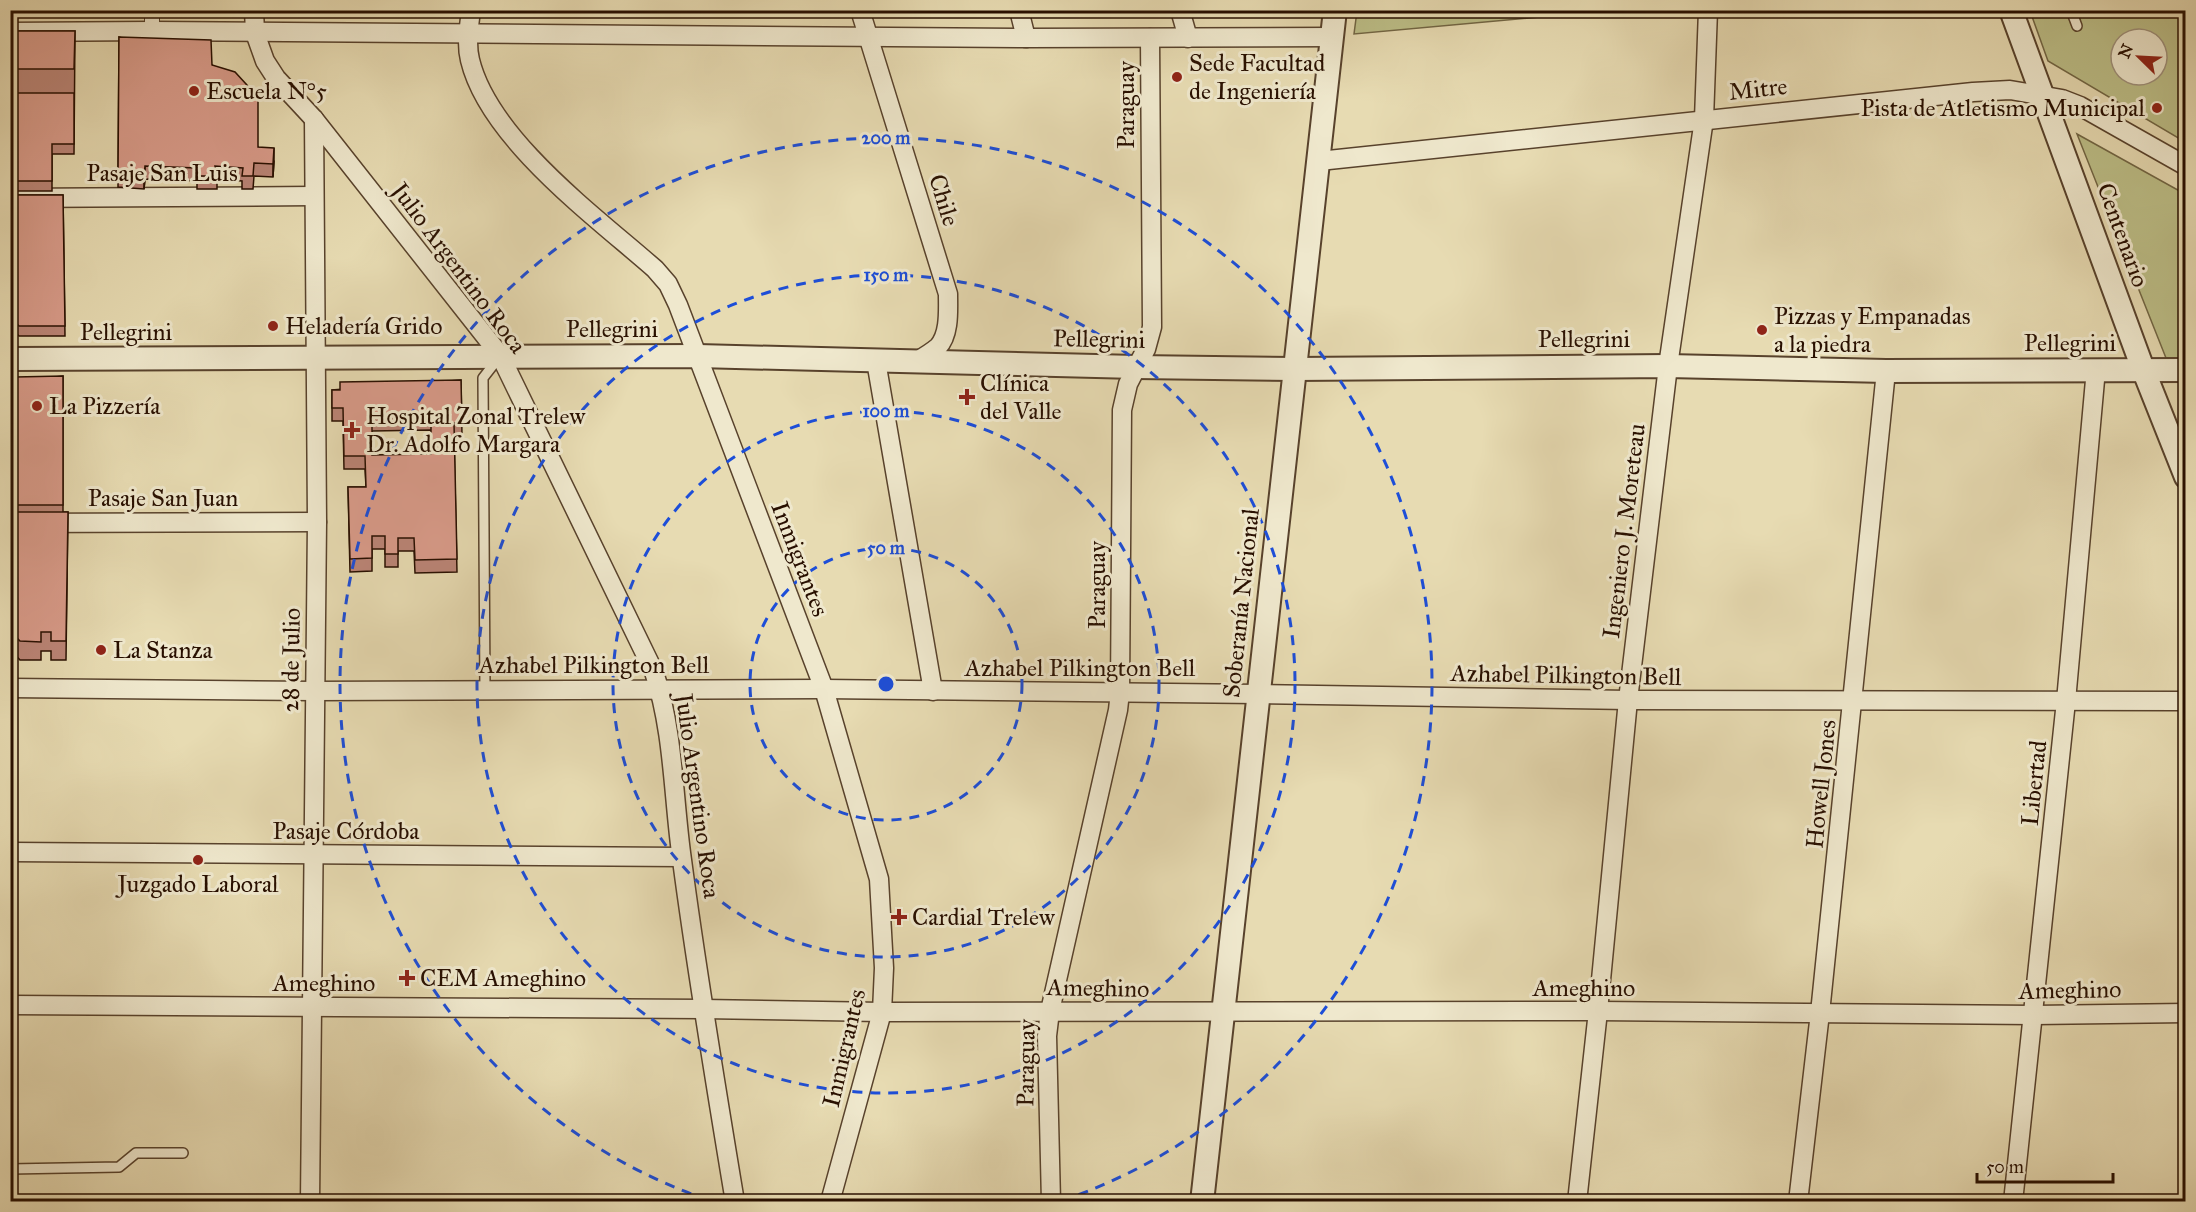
<svg xmlns="http://www.w3.org/2000/svg" width="2196" height="1212" font-family="'IM FELL Great Primer',serif">
	<style>
		.green { fill: #bcbe87; stroke: #726644; stroke-width: 1.5; fill-rule: evenodd }
		.lines { fill: none; stroke-linecap: round; stroke-linejoin: round }
		.service-casing { stroke: #58422c; stroke-width: 12 }
		.pedestrian-casing { stroke: #58422c; stroke-width: 16 }
		.minor-casing { stroke: #58422c; stroke-width: 21 }
		.tertiary-casing { stroke: #58422c; stroke-width: 26 }
		.service { stroke: #efe8cd; stroke-width: 9 }
		.pedestrian { stroke: #efe8cd; stroke-width: 14 }
		.minor { stroke: #efe8cd; stroke-width: 18 }
		.tertiary { stroke: #efe8cd; stroke-width: 22 }
		.wall { fill: #bb8577; stroke: #280f00; stroke-width: 1.5; fill-rule: evenodd }
		.shaded-wall { fill: #986c61; stroke: #280f00; stroke-width: 1.5 }
		.building { fill: #d99b8a; stroke: #280f00; stroke-width: 1.5; fill-rule: evenodd }
		.ring { fill: none; stroke: #1d4ed8; stroke-width: 3; stroke-dasharray: 10 8 }
		.poi-dot { fill: #8f2418; stroke: #efe8cd; stroke-width: 2 }
		.labels { text-anchor: middle; dominant-baseline: central; stroke-width: 6; stroke-linejoin: round; paint-order: stroke }
		.poi-label { font-size: 24px; fill: #280f00; stroke: #efe8cd; text-anchor: start }
		.street-label { font-size: 24px; fill: #280f00; stroke: #efe8cd }
		.centre { fill: #1d4ed8; stroke: #efe8cd; stroke-width: 3 }
		.ring-label { font-size: 18px; text-anchor: middle; font-weight: bold; fill: #1d4ed8; stroke: #efe8cd; stroke-width: 6; stroke-linejoin: round; paint-order: stroke }
	</style>
	<rect width="100%" height="100%" fill="#e7dbb2"/>
	<filter id="stains"><feTurbulence type="fractalNoise" baseFrequency=".00333" numOctaves="4"/><feColorMatrix values="0 0 0 0 .2 0 0 0 0 .09 0 0 0 0 .02 0 0 0 .5 -.17"/></filter>
	<radialGradient id="worn" r=".72"><stop offset=".6" stop-color="#630" stop-opacity="0"/><stop offset="1" stop-color="#630" stop-opacity=".3"/></radialGradient>
	<!-- green -->
	<g class="green">
		<polygon points="1357,11 1357,10 1605,11 1354,34"/>
		<path d="M2030 11H2185V142L2048 61ZM2121 39H2157V75H2121Z"/>
		<polygon points="2077,134 2185,194 2185,358 2166,358"/>
	</g>
	<g class="lines">
		<defs>
			<g id="service">
				<polyline points="2071,10 2077,26"/>
				<polyline points="485,690 483,378 497,360"/>
				<polyline points="10,1169 119,1167 136,1153 183,1153"/>
			</g>
			<polyline id="pedestrian" points="152,31 152,10"/>
			<g id="minor">
				<path d="M254 10 255 33 265 61 276 78 314 119 500 355 654 672C674 732 673 797 682 860 697 974 716 1088 735 1202"/>
				<path d="M471 10C469 27 466 44 470 60 489 139 596 217 655 269L668 284 678 305 824 689 879 879 884 968 882 1012 830 1202"/>
				<path d="M860 10 948 294C948 310 950 334 938 347 932 352 924 357 917 361"/>
				<polyline points="1019,10 1026,38"/>
				<polyline points="1180,10 1188,38"/>
				<polyline points="10,32 152,31 1026,38 1332,37"/>
				<polyline points="1319,161 1973,92 2010,90 2062,99 2080,106 2186,166"/>
				<polyline points="10,198 314,196"/>
				<polyline points="876,361 933,691"/>
				<polyline points="10,523 317,522"/>
				<polyline points="10,688 314,691 824,689 1258,694 1628,700 2186,701"/>
				<polyline points="10,852 681,857"/>
				<polyline points="10,1005 703,1009 882,1012 1598,1011 2034,1015 2186,1013"/>
				<polyline points="310,1202 317,522 314,119"/>
				<polyline points="1051,1202 1047,1036 1050,1011 1118,710 1120,692 1122,410 1128,384 1146,349 1152,327 1150,38"/>
				<polyline points="1577,1202 1598,1011 1628,700 1668,366 1704,119 1708,10"/>
				<polyline points="1798,1202 1820,1013 1886,371"/>
				<polyline points="2013,1202 2066,701 2096,369"/>
			</g>
			<g id="tertiary">
				<polyline points="2011,10 2143,369 2186,477"/>
				<polyline points="10,359 698,356 1136,367 1295,369 1668,366 1886,371 2186,370"/>
				<polyline points="1202,1202 1335,10"/>
			</g>
		</defs>
		<!-- service casing -->
		<use href="#service" class="service-casing"/>
		<!-- pedestrian casing -->
		<use href="#pedestrian" class="pedestrian-casing"/>
		<!-- minor casing -->
		<use href="#minor" class="minor-casing"/>
		<!-- tertiary casing -->
		<use href="#tertiary" class="tertiary-casing"/>
		<!-- service -->
		<use href="#service" class="service"/>
		<!-- pedestrian -->
		<use href="#pedestrian" class="pedestrian"/>
		<!-- minor -->
		<use href="#minor" class="minor"/>
		<!-- tertiary -->
		<use href="#tertiary" class="tertiary"/>
	</g>
	<!-- wall -->
	<g class="wall">
		<polygon points="10,31 75,31 74,154 52,154 52,191 15,191 10,187"/>
		<polygon points="119,37 212,65 258,147 274,161 273,177 254,176 253,189 242,189 242,181 217,179 217,189 197,189 197,181 145,179 144,189 118,187"/>
		<polygon points="10,195 63,195 65,336 19,336 10,327"/>
		<polygon points="63,376 63,512 68,512 66,660 51,660 51,651 41,651 41,660 20,660 10,649 10,382"/>
		<path d="M461 380 462 436H454L457 572 415 573 414 551H398V567H385V549H372V571L350 572 348 487H366L365 469H344L343 421H332V390ZM431 430V454L372 455V431Z"/>
	</g>
	<!-- shaded-wall -->
	<g class="shaded-wall">
		<polygon points="274,148 274,161 273,177 273,164"/>
		<polygon points="145,166 145,179 144,189 144,176"/>
	</g>
	<!-- building -->
	<g class="building">
		<polygon points="10,31 75,31 74,69 10,69"/>
		<polygon points="119,37 211,40 212,65 235,72 258,97 258,147 274,148 273,164 254,163 253,176 242,176 243,168 215,166 217,176 197,176 197,168 145,166 144,176 118,174"/>
		<polygon points="10,93 74,93 74,144 52,144 52,181 15,181 10,177"/>
		<polygon points="10,195 63,195 65,326 19,326 10,317"/>
		<polygon points="63,376 63,505 10,505 10,382 15,377"/>
		<path d="M461 380 462 423H454L457 559 415 560 414 538H398V554H385V536H372V558L350 559 348 487H366L365 456H344L343 408H332V390H340V382ZM431 417V454L372 455V418Z"/>
		<polygon points="10,512 68,512 66,641 51,641 51,632 41,632 41,642 20,641 10,631"/>
	</g>
	<!-- distance rings -->
	<g class="ring">
		<circle cx="886" cy="684" r="136"/>
		<circle cx="886" cy="684" r="273"/>
		<circle cx="886" cy="684" r="409"/>
		<path d="M708 1200A546 546 0 1 1 1064 1200"/>
	</g>
	<!-- markers -->
	<g class="poi-dot">
		<circle cx="1177" cy="77" r="6"/>
		<circle cx="194" cy="91" r="6"/>
		<circle cx="2157" cy="108" r="6"/>
		<circle cx="273" cy="326" r="6"/>
		<circle cx="1762" cy="330" r="6"/>
		<path d="M964 388h6v6h6v6h-6v6h-6v-6h-6v-6h6z"/>
		<circle cx="37" cy="406" r="6"/>
		<path d="M349 421h6v6h6v6h-6v6h-6v-6h-6v-6h6z"/>
		<circle cx="101" cy="650" r="6"/>
		<circle cx="198" cy="860" r="6"/>
		<path d="M896 908h6v6h6v6h-6v6h-6v-6h-6v-6h6z"/>
		<path d="M404 969h6v6h6v6h-6v6h-6v-6h-6v-6h6z"/>
	</g>
	<g class="labels">
		<!-- poi labels -->
		<g class="poi-label">
			<text x="1189" y="63">Sede Facultad<tspan x="1189" dy="28">de Ingeniería</tspan></text>
			<text x="206" y="91">Escuela N°5</text>
			<text x="2145" y="108" text-anchor="end">Pista de Atletismo Municipal</text>
			<text x="1774" y="316">Pizzas y Empanadas<tspan x="1774" dy="28">a la piedra</tspan></text>
			<text x="285" y="326">Heladería Grido</text>
			<text x="980" y="383">Clínica<tspan x="980" dy="28">del Valle</tspan></text>
			<text x="49" y="406">La Pizzería</text>
			<text x="366" y="416">Hospital Zonal Trelew<tspan x="366" dy="28">Dr. Adolfo Margara</tspan></text>
			<text x="113" y="650">La Stanza</text>
			<text x="198" y="884" text-anchor="middle">Juzgado Laboral</text>
			<text x="912" y="917">Cardial Trelew</text>
			<text x="420" y="978">CEM Ameghino</text>
		</g>
		<!-- street labels -->
		<g class="street-label">
			<text transform="translate(1758 89) rotate(-6)">Mitre</text>
			<text transform="translate(1126 105) rotate(-90)">Paraguay</text>
			<text x="162" y="173">Pasaje San Luis</text>
			<text transform="translate(944 200) rotate(73)">Chile</text>
			<text transform="translate(2123 235) rotate(70)">Centenario</text>
			<text transform="translate(459 268) rotate(53)">Julio Argentino Roca</text>
			<text x="612" y="329">Pellegrini</text>
			<text x="126" y="332">Pellegrini</text>
			<text transform="translate(1099 339) rotate(1)">Pellegrini</text>
			<text x="1584" y="339">Pellegrini</text>
			<text x="2070" y="343">Pellegrini</text>
			<text x="163" y="498">Pasaje San Juan</text>
			<text transform="translate(1624 531) rotate(-83)">Ingeniero J. Moreteau</text>
			<text transform="translate(800 559) rotate(69)">Inmigrantes</text>
			<text transform="translate(1097 585) rotate(-90)">Paraguay</text>
			<text transform="translate(1241 603) rotate(-84)">Soberanía Nacional</text>
			<text transform="translate(291 660) rotate(-89)">28 de Julio</text>
			<text x="594" y="665">Azhabel Pilkington Bell</text>
			<text x="1080" y="668">Azhabel Pilkington Bell</text>
			<text transform="translate(1566 675) rotate(1)">Azhabel Pilkington Bell</text>
			<text transform="translate(2034 783) rotate(-84)">Libertad</text>
			<text transform="translate(1821 784) rotate(-84)">Howell Jones</text>
			<text transform="translate(698 796) rotate(82)">Julio Argentino Roca</text>
			<text x="346" y="831">Pasaje Córdoba</text>
			<text x="324" y="983">Ameghino</text>
			<text transform="translate(1098 988) rotate(1)">Ameghino</text>
			<text x="1584" y="988">Ameghino</text>
			<text transform="translate(2070 990) rotate(-1)">Ameghino</text>
			<text transform="translate(844 1048) rotate(-77)">Inmigrantes</text>
			<text transform="translate(1026 1063) rotate(-89)">Paraguay</text>
		</g>
	</g>
	<circle cx="886" cy="684" r="9" class="centre"/>
	<g class="ring-label">
		<text x="886" y="144">200 m</text>
		<text x="886" y="281">150 m</text>
		<text x="886" y="417">100 m</text>
		<text x="886" y="554">50 m</text>
	</g>
	<!-- margin -->
	<rect width="2196" height="1212" fill="none" stroke="#e7dbb2" stroke-width="36"/>
	<rect x="12" y="12" width="2172" height="1188" fill="none" stroke="#280f00" stroke-width="3"/>
	<rect x="18" y="18" width="2160" height="1176" fill="none" stroke="#280f00" stroke-width="1.5"/>
	<!-- north arrow -->
	<g transform="translate(2139 57) rotate(294)"><circle r="28" fill="#efe8cd" stroke="#9f917b" stroke-width="1.5"/>
	<path d="M0-4.5L10 22L0 15L-10 22Z" fill="#8f2418"/>
	<text y="-9" font-size="16" font-weight="bold" text-anchor="middle" fill="#280f00">N</text>
	</g>
	<!-- scale -->
	<path d="M1977 1173v9h136v-9" fill="none" stroke="#280f00" stroke-width="3"/>
	<text x="1986" y="1173" font-size="18" fill="#280f00" stroke="#efe8cd" stroke-width="4.5" paint-order="stroke">50 m</text>
	<rect width="100%" height="100%" filter="url(#stains)"/>
	<rect width="100%" height="100%" fill="url(#worn)"/>
</svg>
